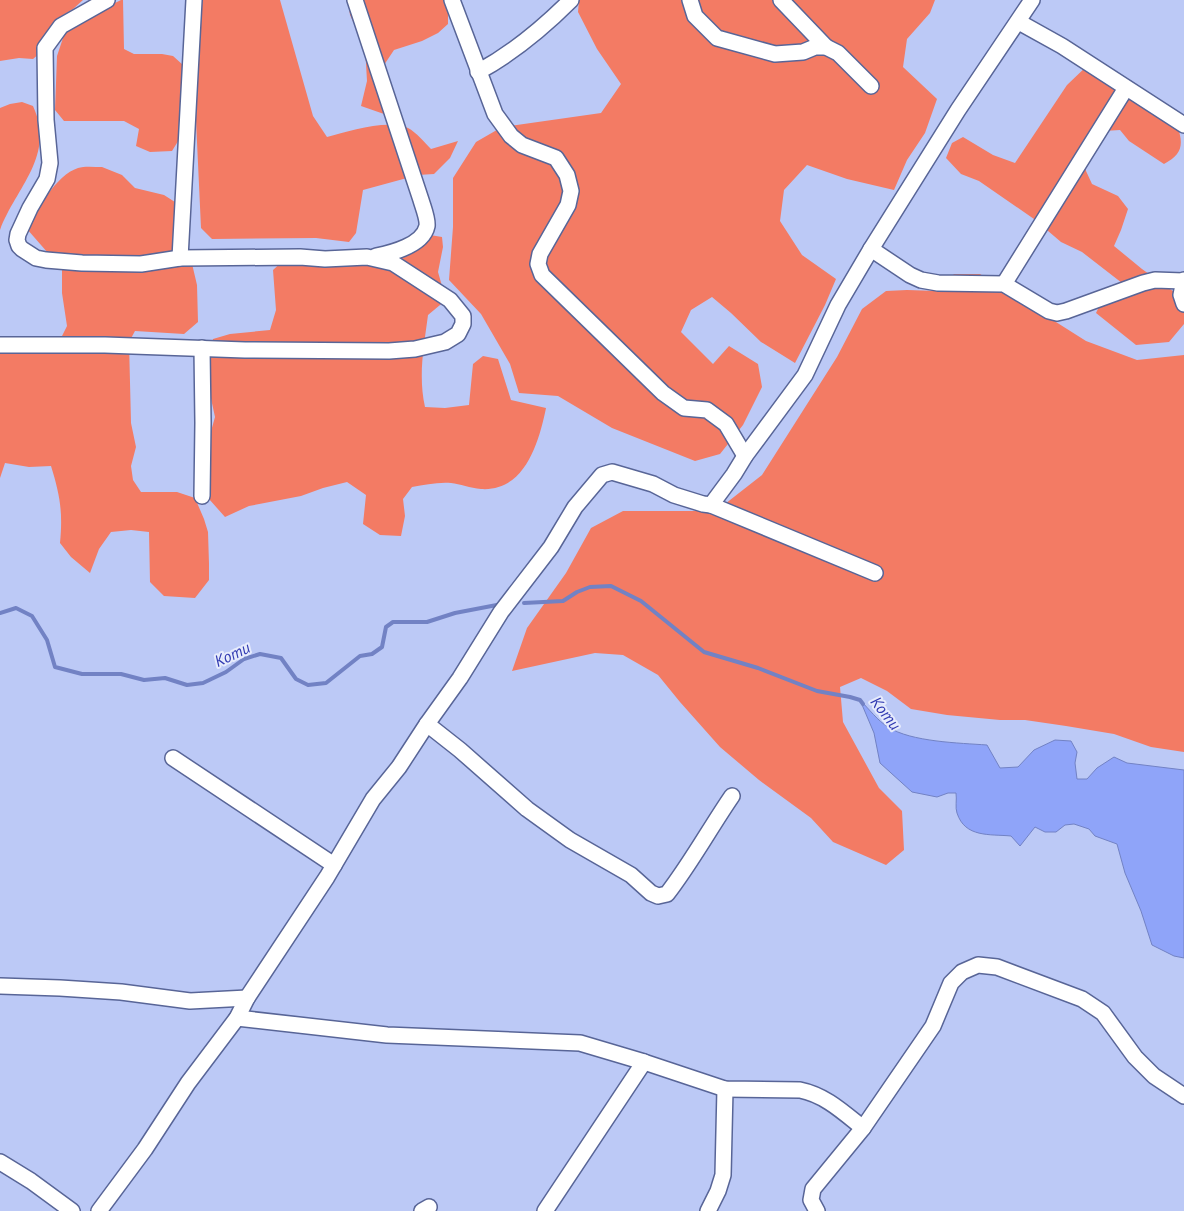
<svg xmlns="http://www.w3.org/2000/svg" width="1184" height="1211" font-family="'PT Sans',sans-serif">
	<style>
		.green { fill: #f37b64 }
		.water { fill: #8fa4f9; stroke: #7282c4 }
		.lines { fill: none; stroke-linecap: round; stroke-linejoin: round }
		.stream { stroke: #7282c4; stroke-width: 4 }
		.street-casing { stroke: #586597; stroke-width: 18 }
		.street { stroke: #fff; stroke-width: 15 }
		.labels { text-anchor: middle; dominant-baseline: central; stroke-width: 4; stroke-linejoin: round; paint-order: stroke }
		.water-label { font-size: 16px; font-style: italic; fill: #313ab2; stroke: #e6ebfc }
	</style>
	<rect width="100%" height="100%" fill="#bcc9f6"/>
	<!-- green -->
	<g class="green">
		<polygon points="0,0 83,0 73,9 58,18 51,32 47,47 33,59 19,58 0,61"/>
		<polygon points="121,0 123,0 124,49 134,54 162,54 173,56 183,65 180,138 172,151 150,152 136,146 139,129 124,121 64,121 55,110 57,56 63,38 71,25"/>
		<path d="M199 0H280L313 116 327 137C349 131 387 119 408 128 416 132 425 143 431 149L458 141 450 158 434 174 418 175 363 190 356 233 349 242 316 238 212 239 201 228 195 99Z"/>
		<polygon points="348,0 448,0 448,24 438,33 422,41 394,50 384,65 391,88 384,114 361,106 367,81 365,46 350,15"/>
		<polygon points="579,0 935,0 930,13 907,39 903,67 937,99 925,133 907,160 894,190 847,179 807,165 784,190 780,221 802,255 836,279 825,305 795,363 761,342 731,313 712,297 691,310 681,332 713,364 729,346 758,364 762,387 743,425 720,454 695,461 612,428 558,396 519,393 510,364 481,314 449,280 453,227 453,178 476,142 502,127 601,113 621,84 597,49 578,12"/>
		<path d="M1089 64 1178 128C1184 146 1181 155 1164 164L1129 141 1120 130 1104 131 1083 154 1086 171 1092 184 1118 196 1128 209 1121 230 1114 246 1142 269 1184 299V324L1169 342 1136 345 1096 313 1105 294 1122 283 1082 252 1061 242 1034 219 979 181 961 174 946 158 952 143 963 137 993 155 1015 163 1067 85Z"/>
		<path d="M22 102 33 106C56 156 16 187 0 230V108L10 104Z"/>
		<path d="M102 167 122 175 135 188 164 195 178 204 197 285 198 322 184 334 135 331 129 342 131 423 136 447 131 466 133 480 141 492H177L195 498 204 519 208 532 209 564V580L195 598 164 596 150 582 149 532 131 530 111 532 99 549 90 573 71 557 60 543C63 512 60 495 51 466L29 467 5 463 0 478V341L60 340 67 326 62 293V269L27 229C37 210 56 175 78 168 84 166 94 167 102 167Z"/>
		<path d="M424 234 442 237 443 247 438 272 446 300 428 315C424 346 418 376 425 407L445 408 469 405 473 364 483 356 498 359 511 400 546 408C539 442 525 492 481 489 470 488 460 484 451 483 437 482 425 485 412 487L403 499 405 516 401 536 380 535 363 524 366 495 347 482 323 488 301 496 249 506 225 517 209 499 204 484 208 442 215 417 210 394 208 361 213 339 230 334 270 330 276 310 273 270 285 259 363 254 398 241Z"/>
		<polygon points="954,274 980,274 1086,341 1137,360 1184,355 1184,752 1151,747 1114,734 1066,726 1025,720 1000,720 947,715 911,709 887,691 861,678 840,687 843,722 879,788 902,811 904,850 886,865 833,842 811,818 759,780 720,747 680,702 658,675 623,655 595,653 512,671 527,628 566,573 591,528 623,511 716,511 762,475 837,357 862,309 886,291 907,290 937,291"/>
	</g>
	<!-- water -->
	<path class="water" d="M860 700C869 709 878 721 888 727 911 742 960 743 987 745L1000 768 1018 767 1034 750 1055 740 1071 741 1077 752 1075 763 1077 779H1087L1097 768 1114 757 1127 763 1184 770V958L1174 956 1152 945 1141 911 1125 873 1117 844 1095 836 1089 829 1074 824 1065 825 1056 832H1045L1035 827 1020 846 1011 836C990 834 965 838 957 813 955 808 957 799 956 793H948L937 797 912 792 880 763 874 733Z"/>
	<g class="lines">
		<!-- stream -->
		<g class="stream">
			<polyline points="524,603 563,601 577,592 590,587 611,586 641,601 704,652 758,668 817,691 850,697 860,700 863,704"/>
			<polyline points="0,613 16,608 32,616 47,640 55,667 82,674 121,674 144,680 165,678 187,685 203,683 226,672 244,659 260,654 281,658 296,679 308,685 326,683 360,656 372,654 382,647 386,627 393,622 427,622 455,613 502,604"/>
		</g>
		<defs>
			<g id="street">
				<path d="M355 0 421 200C423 207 428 219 427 226 423 245 392 253 376 256"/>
				<polyline points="452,0 495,114 511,136 522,145 556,158 567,175 571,191 568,205 540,254 538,264 542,275 663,393 684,408 707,410 726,424 745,456"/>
				<polyline points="690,0 695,16 717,38 775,54 803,52 815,47 826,47 838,53 871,86"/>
				<polyline points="781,0 826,47"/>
				<polyline points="1019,22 1062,46 1184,125"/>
				<path d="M478 72C513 53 543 28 571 0"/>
				<polyline points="871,249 910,275 921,280 938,283 1004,284 1049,311 1057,313 1066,311 1143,283 1155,280 1183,281"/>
				<polyline points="180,258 194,0"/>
				<polyline points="1184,280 1181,295 1184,304"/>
				<polyline points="1004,284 1126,88"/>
				<polyline points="0,345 105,345 245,350 389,351 415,349 445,342 458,334 463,324 463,316 450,300 393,263 367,257 325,259 300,257 180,258 141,264 82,263 46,260 36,258 22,249 19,246 17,240 18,234 30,208 47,179 50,163 46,120 45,48 61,26 107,0"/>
				<polyline points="202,348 203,423 202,496"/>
				<polyline points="711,505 875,573"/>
				<path d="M427 724 460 750 527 809 570 840 631 875 651 893 658 896 667 894C691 863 710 828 732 796"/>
				<polyline points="173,758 334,865"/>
				<polyline points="0,986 60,988 121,992 190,1001 247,998"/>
				<path d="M237 1018 387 1035 580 1043 644 1062 725 1089 800 1090C825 1095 843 1112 863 1128"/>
				<polyline points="0,1162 31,1181 72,1211"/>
				<polyline points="99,1211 145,1149 188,1083 237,1018 247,998 327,877 373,799 399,767 427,724 460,678 501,612 551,547 575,507 602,475 612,472 653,484 674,495 703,504 711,505 734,474 745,456 805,375 838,305 871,249 958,110 1032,0"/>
				<polyline points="422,1211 429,1207"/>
				<polyline points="545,1211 644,1062"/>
				<polyline points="708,1211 718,1191 723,1175 725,1089"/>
				<polyline points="817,1211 811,1200 813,1189 863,1128 933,1026 951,983 962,972 978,965 997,967 1082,999 1103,1013 1135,1057 1154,1076 1184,1096"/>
			</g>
		</defs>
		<!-- street casing -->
		<use href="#street" class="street-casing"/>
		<!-- street -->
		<use href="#street" class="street"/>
	</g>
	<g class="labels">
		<!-- water labels -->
		<g class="water-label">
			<text transform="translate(232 654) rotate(-25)">Komu</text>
			<text transform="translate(886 713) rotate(52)">Komu</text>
		</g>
	</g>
</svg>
